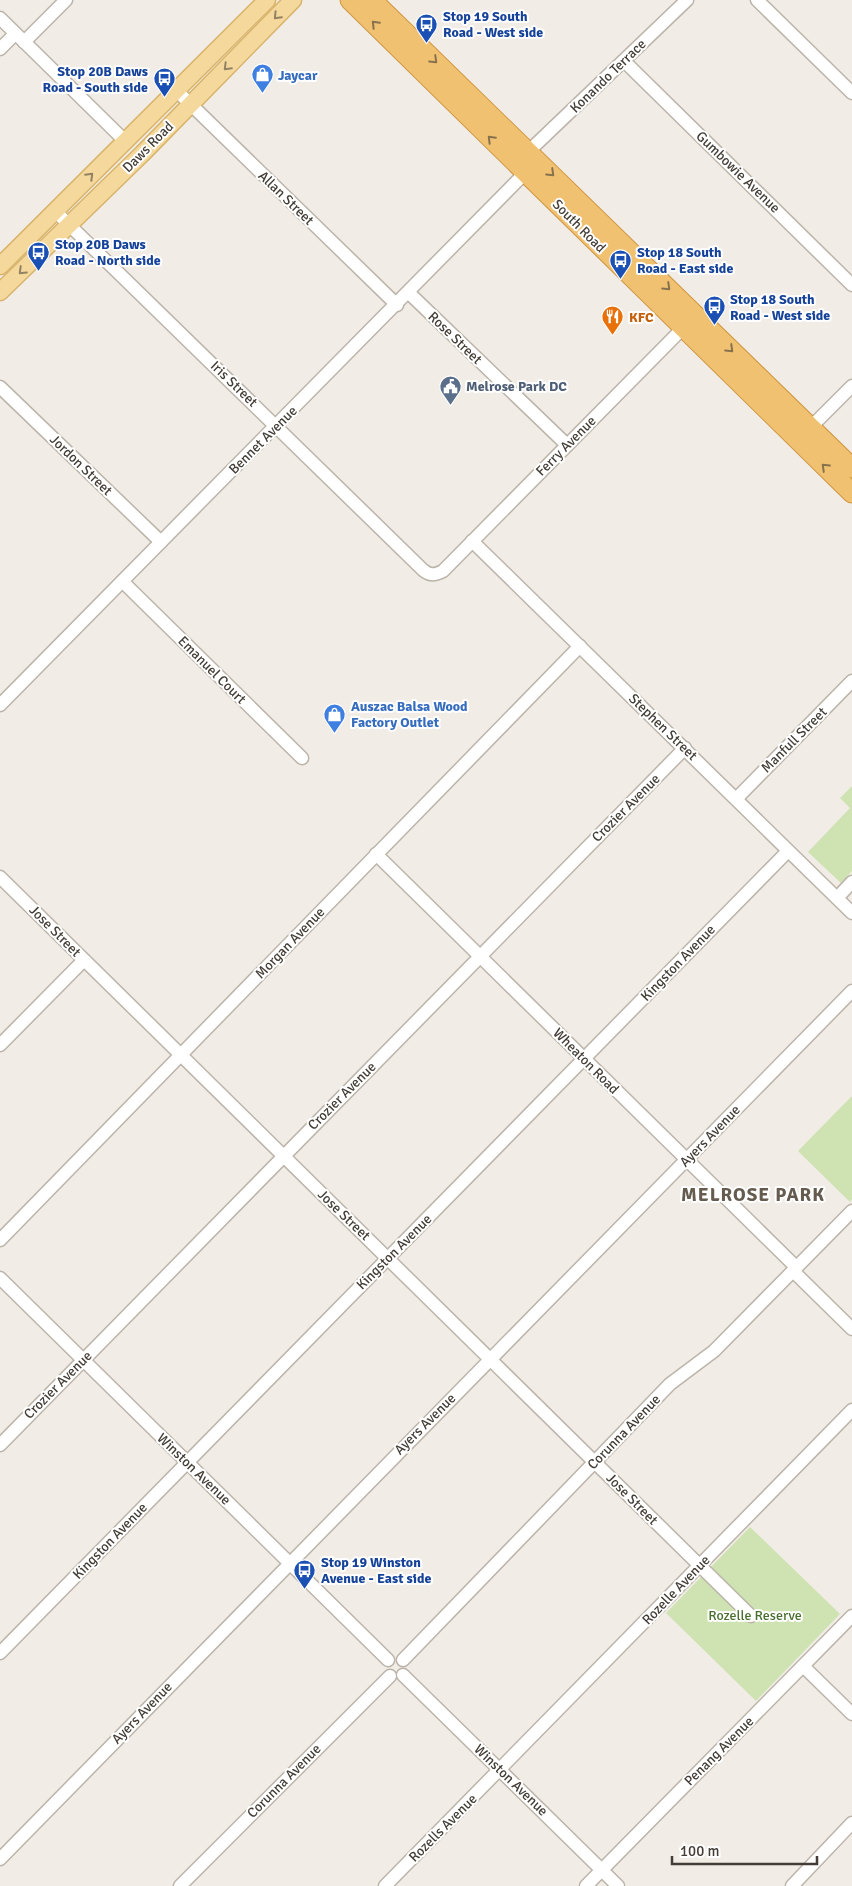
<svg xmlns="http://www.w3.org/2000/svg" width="852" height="1886" font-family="Signika,sans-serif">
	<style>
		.green { fill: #cee2b2 }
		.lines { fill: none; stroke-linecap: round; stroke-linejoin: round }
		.minor-casing { stroke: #bcb4a9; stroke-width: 15 }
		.major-casing { stroke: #d8b46d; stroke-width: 19 }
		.highway-casing { stroke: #ce9642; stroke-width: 21 }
		.minor { stroke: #fff; stroke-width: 12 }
		.major { stroke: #f5d89b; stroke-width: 16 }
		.highway { stroke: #f0c171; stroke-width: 19 }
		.oneway { stroke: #938363 }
		.oneway2 { stroke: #88724e }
		.labels { text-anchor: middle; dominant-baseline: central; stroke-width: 4; stroke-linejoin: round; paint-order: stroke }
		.transit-label { font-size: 14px; font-weight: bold; fill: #164399; stroke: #fff; text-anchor: start }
		.shop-label { font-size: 14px; font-weight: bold; fill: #366cbe; stroke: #fff; text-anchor: start }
		.street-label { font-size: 14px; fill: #433d36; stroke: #fff }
		.food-label { font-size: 14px; font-weight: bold; fill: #c56008; stroke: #fff; text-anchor: start }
		.service-label { font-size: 14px; font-weight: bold; fill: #4e5e75; stroke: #fff; text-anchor: start }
		.park-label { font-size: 14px; fill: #496f2f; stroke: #fff }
		.district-label { font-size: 19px; font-weight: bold; letter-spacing: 1px; fill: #655b4e; stroke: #fff }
	</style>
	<rect width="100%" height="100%" fill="#f1ede6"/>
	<!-- green -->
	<g class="green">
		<polygon points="852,786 852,871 841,883 808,852 850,808 840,798"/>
		<polygon points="852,1096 852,1199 850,1202 798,1151"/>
		<polygon points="750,1527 840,1614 756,1701 666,1613"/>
	</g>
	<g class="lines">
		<defs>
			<g id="minor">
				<polyline points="757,0 852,93"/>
				<polyline points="0,18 125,141"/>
				<polyline points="24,42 66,0"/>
				<polyline points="0,49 15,34"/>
				<polyline points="624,61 852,285"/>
				<polyline points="176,90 397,305"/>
				<polyline points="529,151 687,0"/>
				<path d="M55 211 423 570C430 576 435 575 443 571L688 323"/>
				<polyline points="409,293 567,445"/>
				<polyline points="0,387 161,542"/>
				<polyline points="806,432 852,386"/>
				<polyline points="472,541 852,913"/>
				<polyline points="123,582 302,758"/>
				<polyline points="0,705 525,173"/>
				<polyline points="736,799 852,681"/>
				<polyline points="376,854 796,1267"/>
				<polyline points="0,877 751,1616"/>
				<polyline points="837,898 852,882"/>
				<polyline points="0,1045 84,960"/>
				<polyline points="0,1240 580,646"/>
				<polyline points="793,1271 852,1329"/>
				<polyline points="0,1278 388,1660"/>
				<polyline points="0,1445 685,748"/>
				<polyline points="0,1653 788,851"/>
				<polyline points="403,1660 670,1384 714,1351 852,1211"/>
				<polyline points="804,1667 852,1714"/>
				<polyline points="403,1675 618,1886"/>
				<polyline points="0,1859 852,991"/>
				<polyline points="180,1886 390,1676"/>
				<polyline points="385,1886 852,1410"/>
				<polyline points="586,1886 852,1616"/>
				<polyline points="792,1886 852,1823"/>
			</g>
			<g id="major">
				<polyline points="0,266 267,0"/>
				<polyline points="0,292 142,154 293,0"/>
			</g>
			<g id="highway">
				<polyline points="350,0 852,493"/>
				<polyline points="372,0 852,468"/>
			</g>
		</defs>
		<!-- minor casing -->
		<use href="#minor" class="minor-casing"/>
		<!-- major casing -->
		<use href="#major" class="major-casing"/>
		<!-- highway casing -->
		<use href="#highway" class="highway-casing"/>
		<!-- minor -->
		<use href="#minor" class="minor"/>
		<!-- major -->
		<use href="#major" class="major"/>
		<!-- highway -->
		<use href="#highway" class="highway"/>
	</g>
	<!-- one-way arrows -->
	<defs><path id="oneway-chevron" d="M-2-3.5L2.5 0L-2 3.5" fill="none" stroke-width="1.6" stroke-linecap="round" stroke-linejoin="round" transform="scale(1.25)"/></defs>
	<g class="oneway">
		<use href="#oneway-chevron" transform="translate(277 16) rotate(134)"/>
		<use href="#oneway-chevron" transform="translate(227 67) rotate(135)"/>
		<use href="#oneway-chevron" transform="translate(90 176) rotate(-45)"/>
		<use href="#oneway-chevron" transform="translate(22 271) rotate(136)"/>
	</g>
	<g class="oneway2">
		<use href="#oneway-chevron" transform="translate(375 24) rotate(-135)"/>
		<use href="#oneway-chevron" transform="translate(434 60) rotate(44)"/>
		<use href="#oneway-chevron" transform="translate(491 139) rotate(-135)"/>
		<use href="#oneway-chevron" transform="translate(551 173) rotate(44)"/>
		<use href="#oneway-chevron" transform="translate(667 287) rotate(44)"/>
		<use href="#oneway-chevron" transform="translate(730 349) rotate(44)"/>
		<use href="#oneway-chevron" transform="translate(825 467) rotate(-136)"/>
	</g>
	<!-- icons -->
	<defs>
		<symbol id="bus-pin" viewBox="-11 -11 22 30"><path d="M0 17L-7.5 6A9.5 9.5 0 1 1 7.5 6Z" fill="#1a4fb4" stroke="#fff"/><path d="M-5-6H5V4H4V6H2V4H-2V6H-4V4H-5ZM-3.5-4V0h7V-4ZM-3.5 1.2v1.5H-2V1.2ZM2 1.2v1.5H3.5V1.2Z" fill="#fff"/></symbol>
		<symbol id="shop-pin" viewBox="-11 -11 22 30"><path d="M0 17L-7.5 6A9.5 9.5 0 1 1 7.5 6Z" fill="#3f7fe0" stroke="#fff"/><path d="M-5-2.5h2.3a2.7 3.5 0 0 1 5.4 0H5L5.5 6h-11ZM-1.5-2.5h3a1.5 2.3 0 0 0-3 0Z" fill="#fff"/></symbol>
		<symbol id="restaurant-pin" viewBox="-11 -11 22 30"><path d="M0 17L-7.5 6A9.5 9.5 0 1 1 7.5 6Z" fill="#e8710a" stroke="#fff"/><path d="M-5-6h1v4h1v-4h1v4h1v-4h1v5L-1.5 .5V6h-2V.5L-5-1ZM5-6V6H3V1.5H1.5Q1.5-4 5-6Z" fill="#fff"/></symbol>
		<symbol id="civic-pin" viewBox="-11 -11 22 30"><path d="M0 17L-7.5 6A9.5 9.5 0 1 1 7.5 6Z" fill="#5c6f8a" stroke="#fff"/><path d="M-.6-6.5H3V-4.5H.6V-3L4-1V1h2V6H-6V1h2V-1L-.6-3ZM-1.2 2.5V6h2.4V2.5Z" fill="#fff"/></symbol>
	</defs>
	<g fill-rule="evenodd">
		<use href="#bus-pin" x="414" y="12" width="25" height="34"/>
		<use href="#shop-pin" x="250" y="62" width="25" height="34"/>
		<use href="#bus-pin" x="152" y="66" width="25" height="34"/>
		<use href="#bus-pin" x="26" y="240" width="25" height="34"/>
		<use href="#bus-pin" x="608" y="248" width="25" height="34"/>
		<use href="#bus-pin" x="702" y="294" width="25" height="34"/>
		<use href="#restaurant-pin" x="600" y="304" width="25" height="34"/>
		<use href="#civic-pin" x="438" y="374" width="25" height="34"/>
		<use href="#shop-pin" x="322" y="702" width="25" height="34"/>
		<use href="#bus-pin" x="292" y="1558" width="25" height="34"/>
	</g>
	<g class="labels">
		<!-- transit labels -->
		<g class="transit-label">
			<text x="443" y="16">Stop 19 South<tspan x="443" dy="16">Road - West side</tspan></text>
			<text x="148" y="71" text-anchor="end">Stop 20B Daws<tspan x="148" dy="16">Road - South side</tspan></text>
			<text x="55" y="244">Stop 20B Daws<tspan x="55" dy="16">Road - North side</tspan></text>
			<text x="637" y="252">Stop 18 South<tspan x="637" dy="16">Road - East side</tspan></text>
			<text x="730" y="299">Stop 18 South<tspan x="730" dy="16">Road - West side</tspan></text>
			<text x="321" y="1562">Stop 19 Winston<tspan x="321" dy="16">Avenue - East side</tspan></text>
		</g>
		<!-- shop labels -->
		<g class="shop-label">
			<text x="278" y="75">Jaycar</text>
			<text x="351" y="706">Auszac Balsa Wood<tspan x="351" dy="16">Factory Outlet</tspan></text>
		</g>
		<!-- street labels -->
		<g class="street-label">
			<text transform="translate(608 76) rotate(-44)">Konando Terrace</text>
			<text transform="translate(148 147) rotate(-45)">Daws Road</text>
			<text transform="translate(738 172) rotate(44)">Gumbowie Avenue</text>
			<text transform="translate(286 198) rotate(44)">Allan Street</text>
			<text transform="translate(579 226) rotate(45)">South Road</text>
			<text transform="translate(455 338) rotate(44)">Rose Street</text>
			<text transform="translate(234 384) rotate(44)">Iris Street</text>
			<text transform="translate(263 440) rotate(-45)">Bennet Avenue</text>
			<text transform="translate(566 446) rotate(-45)">Ferry Avenue</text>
			<text transform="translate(81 465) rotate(44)">Jordon Street</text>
			<text transform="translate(212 670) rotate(45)">Emanuel Court</text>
			<text transform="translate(663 727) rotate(44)">Stephen Street</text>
			<text transform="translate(794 740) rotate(-45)">Manfull Street</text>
			<text transform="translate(626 808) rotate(-45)">Crozier Avenue</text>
			<text transform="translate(55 931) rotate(45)">Jose Street</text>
			<text transform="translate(290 943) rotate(-46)">Morgan Avenue</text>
			<text transform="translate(678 963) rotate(-46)">Kingston Avenue</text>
			<text transform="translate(586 1061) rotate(45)">Wheaton Road</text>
			<text transform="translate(342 1096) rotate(-45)">Crozier Avenue</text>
			<text transform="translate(710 1136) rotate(-46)">Ayers Avenue</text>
			<text transform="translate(344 1215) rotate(44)">Jose Street</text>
			<text transform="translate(394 1252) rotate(-45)">Kingston Avenue</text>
			<text transform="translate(58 1385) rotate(-45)">Crozier Avenue</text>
			<text transform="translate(425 1424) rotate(-45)">Ayers Avenue</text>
			<text transform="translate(624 1432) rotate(-46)">Corunna Avenue</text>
			<text transform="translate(194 1469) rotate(44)">Winston Avenue</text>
			<text transform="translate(632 1499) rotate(45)">Jose Street</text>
			<text transform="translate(110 1541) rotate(-46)">Kingston Avenue</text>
			<text transform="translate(676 1590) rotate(-46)">Rozelle Avenue</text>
			<text transform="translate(142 1713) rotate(-46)">Ayers Avenue</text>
			<text transform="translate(719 1751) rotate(-45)">Penang Avenue</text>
			<text transform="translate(511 1780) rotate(44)">Winston Avenue</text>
			<text transform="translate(284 1781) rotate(-45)">Corunna Avenue</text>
			<text transform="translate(443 1828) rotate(-45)">Rozells Avenue</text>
		</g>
		<!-- food labels -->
		<g class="food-label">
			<text x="629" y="317">KFC</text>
		</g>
		<!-- service labels -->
		<g class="service-label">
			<text x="466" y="386">Melrose Park DC</text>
		</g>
		<!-- park labels -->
		<g class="park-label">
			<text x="755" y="1615">Rozelle Reserve</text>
		</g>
		<!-- district labels -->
		<g class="district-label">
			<text x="753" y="1195">MELROSE PARK</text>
		</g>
	</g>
	<!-- scale -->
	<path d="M672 1856v8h145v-8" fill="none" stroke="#433d36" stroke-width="2.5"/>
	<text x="680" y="1856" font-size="15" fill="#433d36" stroke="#ffffff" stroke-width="4" paint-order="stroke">100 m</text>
</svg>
